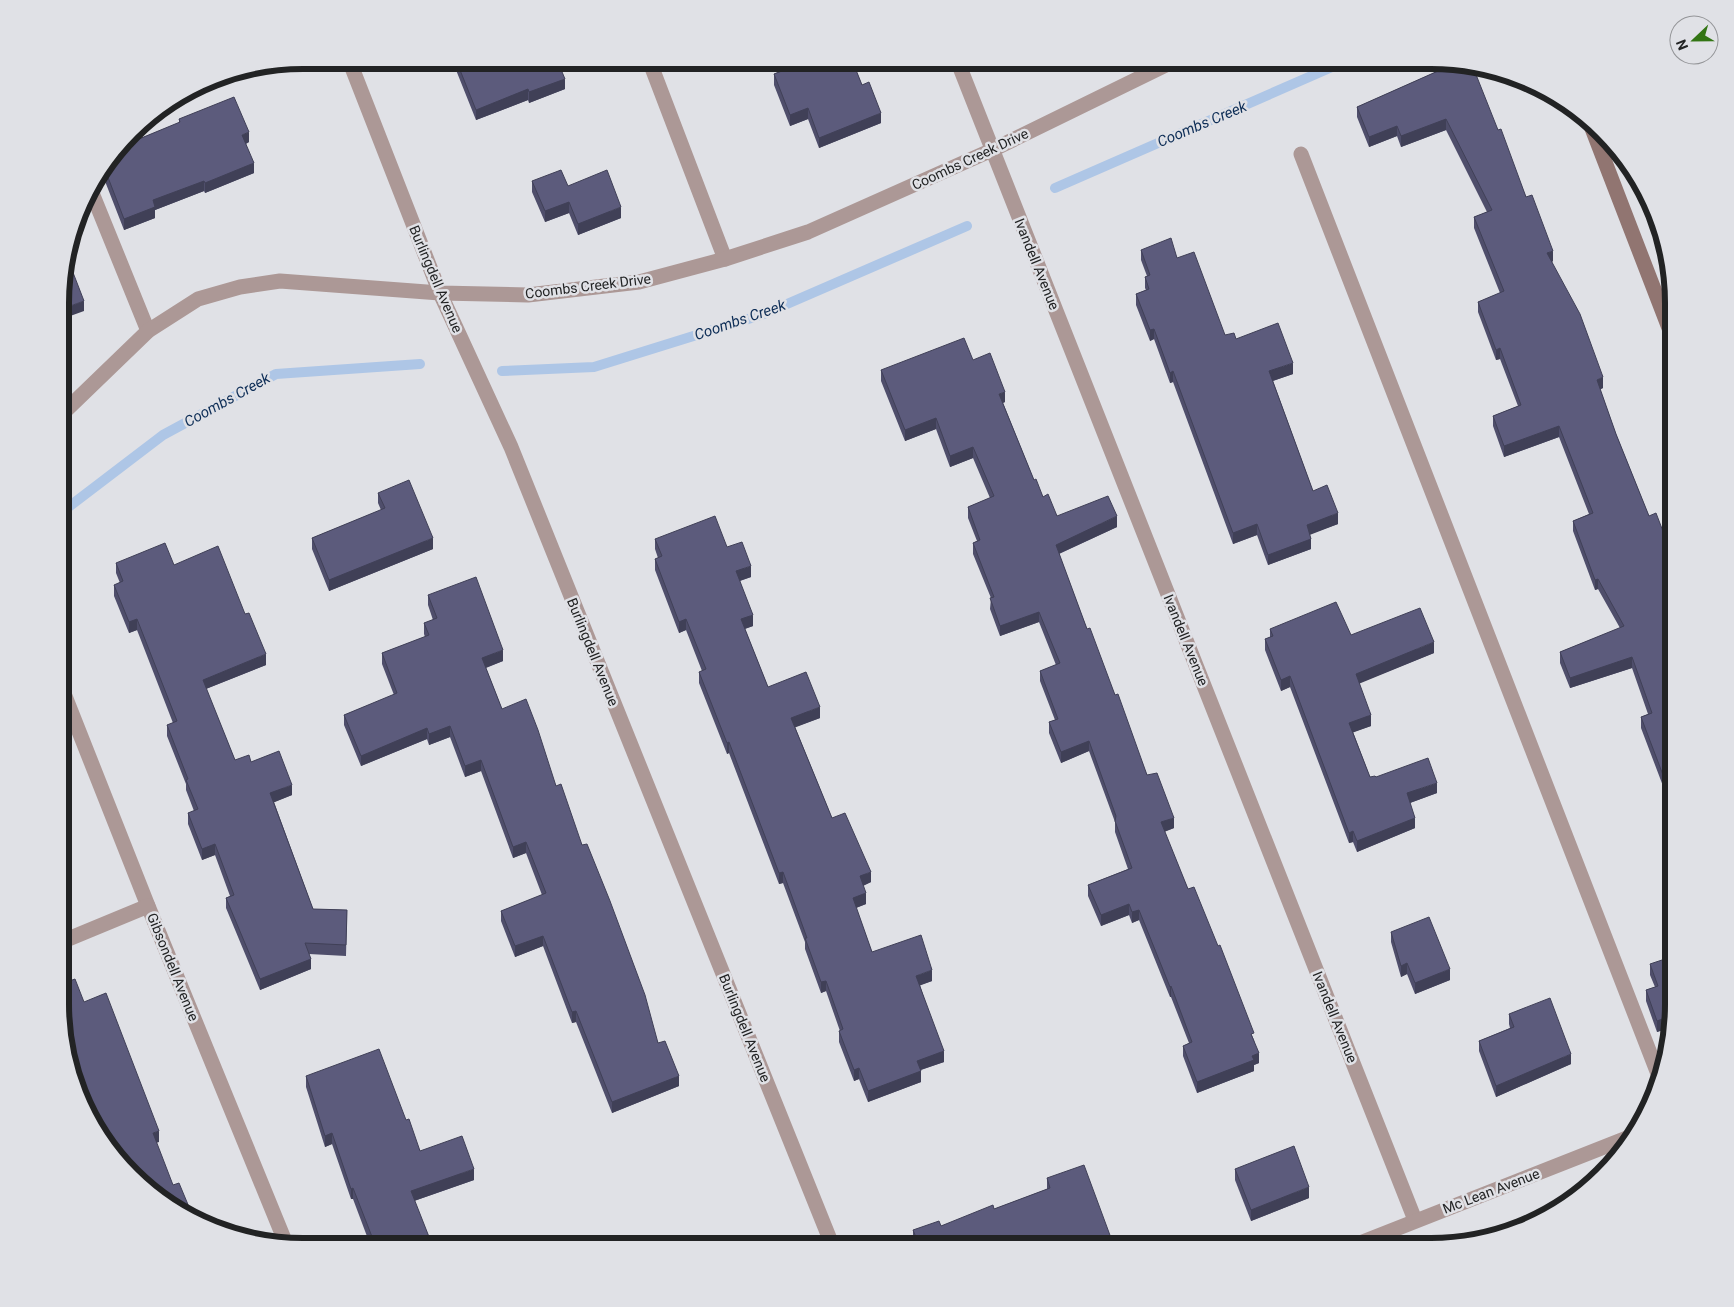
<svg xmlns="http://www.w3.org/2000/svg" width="1734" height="1307" font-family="Roboto,sans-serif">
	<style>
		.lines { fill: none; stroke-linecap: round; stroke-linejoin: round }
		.stream { stroke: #aec6e6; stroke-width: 10 }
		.lane { stroke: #ac9896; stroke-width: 15 }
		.street { stroke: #ac9896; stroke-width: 15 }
		.secondary { stroke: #917571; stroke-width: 15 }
		.wall { fill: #4f4e6b }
		.shaded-wall { fill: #404057 }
		.building { fill: #5c5b7c; stroke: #404057 }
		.labels { text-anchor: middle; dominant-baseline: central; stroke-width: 5; stroke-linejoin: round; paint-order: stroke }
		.street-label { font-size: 14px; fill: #222324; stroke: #e0e1e6 }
		.water-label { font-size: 15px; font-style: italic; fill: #0d2d56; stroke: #e0e1e6 }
		.rim { fill: none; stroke: #222324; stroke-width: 6 }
	</style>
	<rect width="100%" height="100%" fill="#e0e1e6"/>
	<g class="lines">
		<!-- stream -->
		<g class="stream">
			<polyline points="1055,188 1348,60"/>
			<polyline points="502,371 594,367 764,314 967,226"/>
			<polyline points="62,512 163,435 276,374 420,364"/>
		</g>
		<!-- lane -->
		<g class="lane">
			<polyline points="649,60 725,259"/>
			<polyline points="1301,154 1660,1079"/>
			<polyline points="90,188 148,331"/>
		</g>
		<!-- street -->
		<g class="street">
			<polyline points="349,60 440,293 511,447 833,1247"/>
			<polyline points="957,60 1415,1220"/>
			<polyline points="62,414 148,331 198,299 240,287 280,281 440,293 528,295 639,282 725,259 808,232 992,150 1176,60"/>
			<polyline points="61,686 148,906 287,1246"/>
			<polyline points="61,942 148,906"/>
			<polyline points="1350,1247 1632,1136"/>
		</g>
		<!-- secondary -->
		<polyline class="secondary" points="1588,118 1674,341"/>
	</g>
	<!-- wall -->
	<g class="wall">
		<polygon points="452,60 557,60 565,89 529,103 528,100 476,120"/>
		<polygon points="774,60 852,60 862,85 881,123 819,148 808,119 790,126 774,85 774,74 778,72"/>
		<polygon points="1456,63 1498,130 1553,261 1552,262 1603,388 1600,389 1616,434 1649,516 1674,560 1674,815 1641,728 1641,717 1648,714 1632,668 1570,688 1560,663 1560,652 1620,628 1598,589 1595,590 1573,531 1573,521 1589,514 1559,437 1504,457 1493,426 1493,416 1518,406 1500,359 1496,360 1478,312 1478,302 1500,293 1474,228 1474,217 1487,212 1446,130 1401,147 1397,136 1369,147 1357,117 1357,107"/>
		<polygon points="179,119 249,142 246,144 254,173 205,193 204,191 155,210 155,218 124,230 101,171 122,146 179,123"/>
		<polygon points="532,181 568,186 621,218 578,235 569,213 545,222 532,192"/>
		<polygon points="1141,250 1177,258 1225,335 1236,339 1293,374 1273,381 1313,491 1338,524 1310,534 1311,549 1268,565 1257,535 1233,544 1173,382 1170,383 1154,339 1150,341 1136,305 1136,294 1146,290 1145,288 1145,277 1147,276 1141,260"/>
		<polygon points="973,360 1005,402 1003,403 1034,480 1043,497 1057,516 1117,527 1059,554 1087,629 1115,695 1147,775 1174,828 1164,832 1188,889 1254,1040 1259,1063 1254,1065 1254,1071 1197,1093 1183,1056 1183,1046 1189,1043 1171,997 1170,997 1139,920 1132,923 1129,915 1101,926 1088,896 1088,885 1128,869 1115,832 1115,822 1089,751 1061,763 1049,733 1049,722 1055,720 1040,681 1040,671 1056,665 1039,622 1000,636 990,609 991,598 973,554 973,543 977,541 968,518 968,507 990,498 973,458 950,467 936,429 905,441 881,381 881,370"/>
		<polygon points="378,493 433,549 329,591 312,549 312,538 381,510 378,503"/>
		<polygon points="655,539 727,547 751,577 740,581 753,626 745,629 768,687 820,718 795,727 832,818 871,882 863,886 866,904 856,908 872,952 932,981 920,985 944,1062 921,1070 921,1082 868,1102 859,1079 854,1081 839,1042 839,1031 840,1031 826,991 821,993 805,949 805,942 783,883 779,884 729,753 727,754 699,683 699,672 702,671 686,630 679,633 655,570 655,559 658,558 655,549"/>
		<polygon points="116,563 174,565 266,665 206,689 235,760 251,762 292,795 274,802 313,909 347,910 346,956 309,954 311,969 260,990 226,908 226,898 230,896 215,855 202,860 188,824 188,813 194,811 186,790 186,784 167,736 167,725 173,723 137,630 129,633 114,596 114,585 120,583 116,573"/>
		<polygon points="428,595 503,661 486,668 502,709 556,786 582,845 658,1043 679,1086 612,1113 576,1022 572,1023 543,946 515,957 501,921 501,911 542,895 526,853 513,858 481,771 465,777 450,737 429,745 427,739 361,766 344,725 344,715 394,695 382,664 382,653 425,637 424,634 424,623 433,620 428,605"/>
		<polygon points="1270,629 1351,635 1434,653 1359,683 1371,726 1353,732 1370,777 1376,777 1437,793 1410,803 1415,828 1357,852 1353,842 1349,843 1290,687 1281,691 1265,650 1265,639 1270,637"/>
		<polygon points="1391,932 1450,980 1415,994 1407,974 1401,977 1391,942"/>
		<polygon points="1650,964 1673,1020 1672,1027 1657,1032 1646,1001 1646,990 1655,987 1650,975"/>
		<polygon points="1509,1014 1571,1064 1496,1097 1479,1051 1479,1041 1510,1028 1509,1024"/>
		<polygon points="306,1076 406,1120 420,1151 474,1180 414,1201 433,1247 371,1247 353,1199 351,1199 332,1144 325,1147 306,1087"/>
		<polygon points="1235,1169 1309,1198 1251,1221 1235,1180"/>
		<polygon points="1047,1178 1111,1247 916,1247 913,1241 913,1230 941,1226 994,1209 1047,1189"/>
	</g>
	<!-- shaded-wall -->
	<g class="shaded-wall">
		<polygon points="565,79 565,89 529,103 529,92"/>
		<polygon points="528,89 528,100 476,120 476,110"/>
		<polygon points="808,108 808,119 790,126 790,115"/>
		<polygon points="881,113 881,123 819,148 819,138"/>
		<polygon points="1446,119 1446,130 1401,147 1401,136"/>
		<polygon points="1397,126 1397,136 1369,147 1369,137"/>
		<polygon points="249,132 249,142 242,145 242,135"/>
		<polygon points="254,163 254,173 205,193 205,183"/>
		<polygon points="204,181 204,191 155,210 155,218 124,230 124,219 153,200"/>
		<polygon points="569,202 569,213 545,222 545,211"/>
		<polygon points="621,207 621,218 578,235 578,224"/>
		<polygon points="1553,251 1553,261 1547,264 1547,253"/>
		<polygon points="84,301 84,311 62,319 62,309"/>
		<polygon points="1154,329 1154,339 1150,341 1150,330"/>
		<polygon points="1500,348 1500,359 1496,360 1496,350"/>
		<polygon points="1293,363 1293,374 1269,382 1269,371"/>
		<polygon points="1173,371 1173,382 1170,383 1170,373"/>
		<polygon points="1603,377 1603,388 1597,391 1597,380"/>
		<polygon points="1005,392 1005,402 999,404 999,394"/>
		<polygon points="936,418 936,429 905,441 905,430"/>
		<polygon points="1559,426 1559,437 1504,457 1504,446"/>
		<polygon points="973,447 973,458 950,467 950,456"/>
		<polygon points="1338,513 1338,524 1307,536 1307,525"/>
		<polygon points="1117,516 1117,527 1056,555 1056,545"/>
		<polygon points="1257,524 1257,535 1233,544 1233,533"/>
		<polygon points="433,538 433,549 329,591 329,580"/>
		<polygon points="1311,539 1311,549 1268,565 1268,555"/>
		<polygon points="751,566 751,577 736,582 736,571"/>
		<polygon points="1598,579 1598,589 1595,590 1595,580"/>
		<polygon points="1039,612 1039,622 1000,636 1000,626"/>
		<polygon points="753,615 753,626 741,630 741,619"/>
		<polygon points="137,619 137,630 129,633 129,622"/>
		<polygon points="686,619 686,630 679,633 679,622"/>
		<polygon points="1434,642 1434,653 1356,685 1356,674"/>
		<polygon points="503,650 503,661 482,669 482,658"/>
		<polygon points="266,654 266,665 203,690 203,680"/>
		<polygon points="1632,657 1632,668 1570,688 1570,678"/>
		<polygon points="1290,676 1290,687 1281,691 1281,680"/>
		<polygon points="820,707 820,718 791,729 791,718"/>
		<polygon points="1371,715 1371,726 1349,734 1349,723"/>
		<polygon points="450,726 450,737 429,745 429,734"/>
		<polygon points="427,728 427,739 361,766 361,756"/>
		<polygon points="1089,741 1089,751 1061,763 1061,752"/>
		<polygon points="729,742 729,753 727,754 727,743"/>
		<polygon points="481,760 481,771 465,777 465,766"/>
		<polygon points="1437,783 1437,793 1407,804 1407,793"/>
		<polygon points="292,785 292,795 270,804 270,793"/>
		<polygon points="1174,818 1174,828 1161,833 1161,822"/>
		<polygon points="1415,818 1415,828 1357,852 1357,841"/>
		<polygon points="1353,831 1353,842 1349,843 1349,833"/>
		<polygon points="526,842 526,853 513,858 513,847"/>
		<polygon points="215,844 215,855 202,860 202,849"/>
		<polygon points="783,872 783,883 779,884 779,873"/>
		<polygon points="871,872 871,882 860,887 860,876"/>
		<polygon points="67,873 67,883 61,886 61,875"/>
		<polygon points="866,893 866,904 853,909 853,898"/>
		<polygon points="1129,904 1129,915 1101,926 1101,915"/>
		<polygon points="1139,910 1139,920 1132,923 1132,912"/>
		<polygon points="543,936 543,946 515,957 515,946"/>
		<polygon points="311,959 311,969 260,990 260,979"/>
		<polygon points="1407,963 1407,974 1401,977 1401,966"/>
		<polygon points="1450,969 1450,980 1415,994 1415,983"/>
		<polygon points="932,970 932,981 916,987 916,976"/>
		<polygon points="826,981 826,991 821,993 821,982"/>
		<polygon points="1171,986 1171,997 1170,997 1170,987"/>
		<polygon points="576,1011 576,1022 572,1023 572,1012"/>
		<polygon points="1673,1015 1673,1020 1672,1027 1657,1032 1657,1021"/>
		<polygon points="944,1051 944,1062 917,1071 917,1061"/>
		<polygon points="1259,1053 1259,1063 1254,1065 1254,1071 1197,1093 1197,1082"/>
		<polygon points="1571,1054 1571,1064 1496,1097 1496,1086"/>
		<polygon points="859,1068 859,1079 854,1081 854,1070"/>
		<polygon points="921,1071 921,1082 868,1102 868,1091"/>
		<polygon points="679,1076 679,1086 612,1113 612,1102"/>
		<polygon points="159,1131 159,1142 153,1144 153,1133"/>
		<polygon points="332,1133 332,1144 325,1147 325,1136"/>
		<polygon points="474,1169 474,1180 411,1202 411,1191"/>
		<polygon points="1309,1187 1309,1198 1251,1221 1251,1210"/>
		<polygon points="353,1188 353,1199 351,1199 351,1189"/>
		<polygon points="1111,1238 1111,1247 1089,1247"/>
	</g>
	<!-- building -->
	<g class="building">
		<polygon points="456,60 557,60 565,79 529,92 528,89 476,110"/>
		<polygon points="778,60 852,60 862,85 869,82 881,113 819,138 808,108 790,115 774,74 782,71"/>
		<polygon points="1456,63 1473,67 1498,130 1501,129 1526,197 1532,195 1553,251 1547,253 1580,314 1603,377 1597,380 1616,434 1649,516 1656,513 1674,560 1674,804 1641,717 1652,713 1632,657 1570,678 1560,652 1624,626 1598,579 1595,580 1573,521 1593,513 1559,426 1504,446 1493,416 1521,405 1500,348 1496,350 1478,302 1504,291 1474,217 1492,210 1446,119 1401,136 1397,126 1369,137 1357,107"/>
		<polygon points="234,97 249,132 242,135 254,163 205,183 204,181 153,200 155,207 124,219 104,167 122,146 180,122 179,119"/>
		<polygon points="561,170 568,186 607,170 621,207 578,224 569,202 545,211 532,181"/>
		<polygon points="1171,238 1177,258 1194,252 1225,335 1234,333 1236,339 1278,323 1293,363 1269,371 1313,491 1327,485 1338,513 1307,525 1311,539 1268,555 1257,524 1233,533 1173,371 1170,373 1154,329 1150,330 1136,294 1149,289 1145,277 1150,275 1141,250"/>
		<polygon points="67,257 84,301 62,309 62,271"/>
		<polygon points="964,338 973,360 990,353 1005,392 999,394 1034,480 1036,479 1043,497 1048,494 1057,516 1108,496 1117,516 1056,545 1087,629 1090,628 1115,695 1118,694 1147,775 1157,773 1174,818 1161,822 1188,889 1194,887 1218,946 1220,945 1254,1033 1251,1034 1259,1053 1252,1056 1254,1060 1197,1082 1183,1046 1192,1042 1171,986 1170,987 1139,910 1132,912 1129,904 1101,915 1088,885 1132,868 1115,821 1116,816 1089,741 1061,752 1049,722 1058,719 1040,671 1060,663 1039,612 1000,626 990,598 994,597 973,543 980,540 968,507 994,496 973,447 950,456 936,418 905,430 881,370"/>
		<polygon points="409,480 433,538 329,580 312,538 385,508 378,493"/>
		<polygon points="715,516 727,547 742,542 751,566 736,571 753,615 741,619 768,687 806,672 820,707 791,718 832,818 845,813 871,872 860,876 866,893 853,898 872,952 921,935 932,970 916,976 944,1051 917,1061 921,1071 868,1091 859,1068 854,1070 839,1031 843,1029 826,981 821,982 805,938 807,938 783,872 779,873 729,742 727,743 699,672 706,669 686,619 679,622 655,559 662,556 655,539"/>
		<polygon points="165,543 174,565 218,546 245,614 249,613 266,654 203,680 235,760 249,755 251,762 279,751 292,785 270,793 313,909 347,910 346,945 305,943 311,959 260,979 226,898 234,895 215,844 202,849 188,813 198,809 186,780 188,779 167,725 177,721 137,619 129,622 114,585 123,581 116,563"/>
		<polygon points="476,577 503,650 482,658 502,709 526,699 538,730 556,786 561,784 582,845 587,844 610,901 645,995 658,1043 665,1041 679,1076 612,1102 576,1011 572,1012 543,936 515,946 501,911 546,893 526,842 513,847 481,760 465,766 450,726 429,734 427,728 361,756 344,715 397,693 382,653 429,635 424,623 437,618 428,595"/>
		<polygon points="1336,602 1351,635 1420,608 1434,642 1356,674 1371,715 1349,723 1370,777 1375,776 1376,777 1428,758 1437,783 1407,793 1415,818 1357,841 1353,831 1349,833 1290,676 1281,680 1265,639 1273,636 1270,629"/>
		<polygon points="61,858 67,873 61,875"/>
		<polygon points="1429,917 1450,969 1415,983 1407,963 1401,966 1391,932"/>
		<polygon points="1674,956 1673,1015 1657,1021 1646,990 1658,986 1650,964"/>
		<polygon points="75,979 84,1002 106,993 159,1131 153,1133 173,1185 179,1183 194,1219 143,1187 85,1112 61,1020 61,984"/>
		<polygon points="1550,998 1571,1054 1496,1086 1479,1041 1514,1027 1509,1014"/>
		<polygon points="379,1049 406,1120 409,1119 420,1151 462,1136 474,1169 411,1191 433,1247 376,1247 353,1188 351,1189 332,1133 325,1136 306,1076"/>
		<polygon points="1294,1146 1309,1187 1251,1210 1235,1169"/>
		<polygon points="1084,1165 1111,1238 1089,1247 920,1247 913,1230 939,1221 941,1226 993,1205 994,1209 1050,1188 1047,1178"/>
	</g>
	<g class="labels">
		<!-- street labels -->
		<g class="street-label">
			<text transform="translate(970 159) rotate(-25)">Coombs Creek Drive</text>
			<text transform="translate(1037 264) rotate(68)">Ivandell Avenue</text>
			<text transform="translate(436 279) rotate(67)">Burlingdell Avenue</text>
			<text transform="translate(588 286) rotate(-7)">Coombs Creek Drive</text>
			<text transform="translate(1186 640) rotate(68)">Ivandell Avenue</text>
			<text transform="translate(593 652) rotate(68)">Burlingdell Avenue</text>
			<text transform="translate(173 967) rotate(68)">Gibsondell Avenue</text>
			<text transform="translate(1335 1017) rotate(68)">Ivandell Avenue</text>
			<text transform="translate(745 1028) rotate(68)">Burlingdell Avenue</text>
			<text transform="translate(1491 1191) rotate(-21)">Mc Lean Avenue</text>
		</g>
		<!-- water labels -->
		<g class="water-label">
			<text transform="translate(1202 124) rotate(-23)">Coombs Creek</text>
			<text transform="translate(740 320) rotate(-19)">Coombs Creek</text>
			<text transform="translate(227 400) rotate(-29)">Coombs Creek</text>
		</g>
	</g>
	<!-- crop -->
	<path d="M0 0H1734V1307H0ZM303 69H1431A234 234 0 0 1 1665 303V1004A234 234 0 0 1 1431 1238H303A234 234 0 0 1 69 1004V303A234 234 0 0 1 303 69Z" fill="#e0e1e6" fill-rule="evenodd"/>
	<path class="rim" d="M303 69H1431A234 234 0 0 1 1665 303V1004A234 234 0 0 1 1431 1238H303A234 234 0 0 1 69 1004V303A234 234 0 0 1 303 69Z"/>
	<!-- north arrow -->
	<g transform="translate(1694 40) rotate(248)"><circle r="24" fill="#e0e1e6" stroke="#949598"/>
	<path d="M0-4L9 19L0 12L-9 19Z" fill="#337514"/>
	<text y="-8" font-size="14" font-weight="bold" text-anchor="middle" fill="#222324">N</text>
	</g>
</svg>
